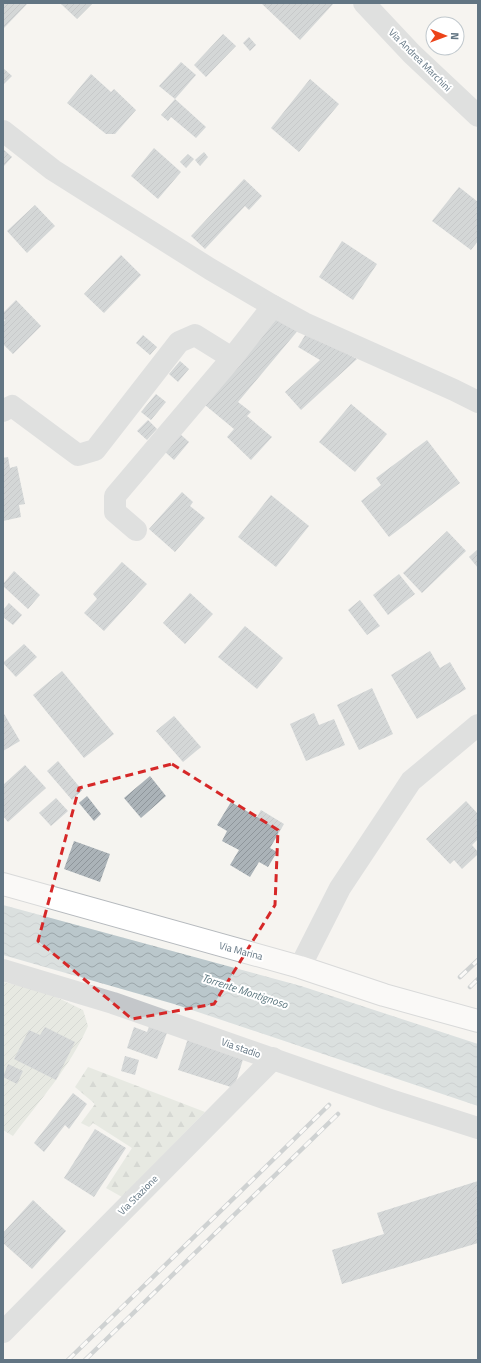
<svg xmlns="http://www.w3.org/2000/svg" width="481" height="1363" font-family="'Titillium Web',sans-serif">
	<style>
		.forest { fill: url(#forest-firs) }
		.garden { fill: url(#garden-furrows) }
		.water { fill: url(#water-waves) }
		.building { fill: url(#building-hatch) }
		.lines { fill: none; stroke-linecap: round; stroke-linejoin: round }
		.major-casing { stroke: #b6babe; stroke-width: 24 }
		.minor { stroke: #c4c7ca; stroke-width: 22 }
		.major { stroke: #fff; stroke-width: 22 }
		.rail-casing { stroke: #a1a8ad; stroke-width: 4.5 }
		.rail { stroke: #fff; stroke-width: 3; stroke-dasharray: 9; stroke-linecap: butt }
		.marked { fill: none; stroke: #d62828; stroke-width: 3; stroke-dasharray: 8 5; stroke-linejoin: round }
		.labels { text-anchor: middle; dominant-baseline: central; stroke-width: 4; stroke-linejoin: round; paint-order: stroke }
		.street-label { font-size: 10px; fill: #627583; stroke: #fff }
		.water-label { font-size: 11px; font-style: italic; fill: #5d7880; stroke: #fff }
	</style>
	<defs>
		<pattern id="forest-firs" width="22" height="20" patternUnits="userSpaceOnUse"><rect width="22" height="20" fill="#d5dcd1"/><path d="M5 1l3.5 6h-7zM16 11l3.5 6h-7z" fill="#b0b7af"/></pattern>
		<pattern id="garden-furrows" width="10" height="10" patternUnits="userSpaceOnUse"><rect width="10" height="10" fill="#d5dcd1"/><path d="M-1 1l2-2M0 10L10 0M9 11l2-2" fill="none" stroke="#b0b7af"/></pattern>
		<pattern id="water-waves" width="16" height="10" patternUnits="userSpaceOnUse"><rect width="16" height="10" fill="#bac7cb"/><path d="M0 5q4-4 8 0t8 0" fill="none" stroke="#9ba6aa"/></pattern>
		<pattern id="building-hatch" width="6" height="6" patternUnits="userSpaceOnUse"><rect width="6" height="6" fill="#abb3b8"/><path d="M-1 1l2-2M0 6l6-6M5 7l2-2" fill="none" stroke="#8f969b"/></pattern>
	</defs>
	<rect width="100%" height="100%" fill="#f5f4f0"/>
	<!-- forest -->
	<polygon class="forest" points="88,1067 205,1112 122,1197 106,1188 132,1148 93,1123 89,1127 81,1123 95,1104 75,1087"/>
	<!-- garden -->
	<path class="garden" d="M3 982 44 991 83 1010 88 1026C70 1067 40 1100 13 1136L3 1130Z"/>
	<!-- water -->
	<polygon class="water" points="3,905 301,986 478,1044 478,1106 174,1004 3,955"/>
	<!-- building -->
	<g class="building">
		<polygon points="3,3 28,3 3,29"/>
		<polygon points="60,3 93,3 77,19"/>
		<polygon points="261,3 334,3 300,40"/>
		<polygon points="223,34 236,46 206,77 194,65"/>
		<polygon points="249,37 256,45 250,51 243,43"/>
		<polygon points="181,62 196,75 175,99 159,86"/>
		<polygon points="3,68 12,76 3,85"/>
		<polygon points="91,74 111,92 114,89 136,110 115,134 106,134 67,103"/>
		<polygon points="310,79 339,104 299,152 271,128"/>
		<polygon points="175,99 206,127 196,138 171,117 168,121 161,115"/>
		<polygon points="154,148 181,172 158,199 131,176"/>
		<polygon points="3,149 12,157 3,167"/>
		<polygon points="204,152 208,157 200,166 195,160"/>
		<polygon points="188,154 194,159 186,168 180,162"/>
		<polygon points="244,179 262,196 249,210 245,206 205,249 191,236"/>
		<polygon points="459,187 478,202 478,241 471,250 432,221"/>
		<polygon points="35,205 55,226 27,253 7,231"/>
		<polygon points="342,241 377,264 353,300 319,277"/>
		<polygon points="121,255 141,275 104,313 84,294"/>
		<polygon points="16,300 41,326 13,354 3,344 3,323 5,320 3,318 3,313"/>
		<polygon points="278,317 300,328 238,402 251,412 247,416 272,437 251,460 227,437 234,429 205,405"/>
		<polygon points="307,332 357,359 301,410 285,392 320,360 298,347"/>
		<polygon points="143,335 157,347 150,355 136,343"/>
		<polygon points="180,361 189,369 178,382 169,374"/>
		<polygon points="156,394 166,402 151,420 141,412"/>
		<polygon points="351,404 387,434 355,472 319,442"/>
		<polygon points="148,420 157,429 147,440 137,431"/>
		<polygon points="179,433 189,442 174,460 164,451"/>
		<polygon points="427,440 460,483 389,537 361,501 381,485 376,478"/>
		<polygon points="8,457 10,468 17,466 25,504 19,505 21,517 3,521 3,458"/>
		<polygon points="182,492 193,502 190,506 205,518 175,552 149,529"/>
		<polygon points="271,495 309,526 276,567 238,537"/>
		<polygon points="447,531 466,551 422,593 403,573"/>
		<polygon points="478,549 478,568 469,557"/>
		<polygon points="122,562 147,584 104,631 84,613 97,599 93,594"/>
		<polygon points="14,571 40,595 28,609 3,586 3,584"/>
		<polygon points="399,574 415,594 388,615 373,595"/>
		<polygon points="190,593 213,614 185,644 163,623"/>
		<polygon points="360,600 380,626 367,635 348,610"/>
		<polygon points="9,603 22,615 13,625 3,617 3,610"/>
		<polygon points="245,626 283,658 257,689 218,657"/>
		<polygon points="24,644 37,657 16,677 3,663"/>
		<polygon points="430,651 440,668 450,662 466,689 417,719 391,675"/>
		<polygon points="62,671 114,734 84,758 33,695"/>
		<polygon points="372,688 393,734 359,750 337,705"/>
		<polygon points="3,712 20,741 3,751"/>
		<polygon points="314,713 319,725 334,719 345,745 306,761 290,724"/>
		<polygon points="174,716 201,747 183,762 156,731"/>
		<polygon points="58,761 82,790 72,800 47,771"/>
		<polygon points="25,765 46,788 8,822 3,816 3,785"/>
		<polygon points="150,776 166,796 141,818 124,798"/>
		<polygon points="87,796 101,814 94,821 79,803"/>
		<polygon points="56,798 68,811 51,826 39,813"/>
		<polygon points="466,801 478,814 478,839 472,845 478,852 478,854 462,869 454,860 450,864 426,839"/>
		<polygon points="231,802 257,817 261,810 284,824 270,848 277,852 268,867 259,862 250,877 230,865 239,850 222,841 227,831 217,825"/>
		<polygon points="74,841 110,854 100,882 64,869"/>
		<polygon points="152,1019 170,1025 157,1059 127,1048 134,1027 147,1032"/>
		<polygon points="45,1027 75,1042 56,1080 14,1059 29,1030 40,1035"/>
		<polygon points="190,1032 246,1050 234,1088 178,1070"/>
		<polygon points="125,1056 139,1060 135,1075 121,1071"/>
		<polygon points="8,1064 23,1071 17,1084 3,1077"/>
		<polygon points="73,1093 87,1104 69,1129 65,1125 44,1152 34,1143"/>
		<polygon points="95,1129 126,1148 94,1197 64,1178"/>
		<polygon points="478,1181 478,1243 342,1284 332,1250 384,1234 377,1213"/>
		<polygon points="33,1200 66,1231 32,1269 3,1243 3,1233"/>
	</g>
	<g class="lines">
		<defs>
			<polyline id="major" points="3,884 300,967 384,995 478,1021"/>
		</defs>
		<!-- major casing -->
		<use href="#major" class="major-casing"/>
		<!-- minor -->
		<g class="minor">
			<polyline points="364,3 412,54 478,116"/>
			<polyline points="3,131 53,170 210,269 273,306 304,323 454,390 478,402"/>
			<polyline points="3,411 12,406 78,455 95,450 179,342 195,335 232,358 273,306"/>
			<polyline points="136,530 115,512 115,496 232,358"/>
			<polyline points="300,967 340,888 411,781 478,725"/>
			<polyline points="3,970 113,1003 387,1099 478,1128"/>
			<polyline points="3,1332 267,1065 273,1058"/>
		</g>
		<!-- major -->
		<use href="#major" class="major"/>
		<defs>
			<g id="rail">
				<polyline points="460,977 478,960"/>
				<polyline points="470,987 478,979"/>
				<polyline points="68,1360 329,1105"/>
				<polyline points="85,1360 338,1114"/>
			</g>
		</defs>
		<!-- rail casing -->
		<use href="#rail" class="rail-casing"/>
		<!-- rail -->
		<use href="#rail" class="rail"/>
	</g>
	<!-- marked area -->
	<path d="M0 0H481V1363H0ZM172 764 278 830 275 905 214 1004 132 1019 38 941 79 788Z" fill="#f5f4f0" fill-opacity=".55" fill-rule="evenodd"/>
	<path class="marked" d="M172 764 278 830 275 905 214 1004 132 1019 38 941 79 788Z"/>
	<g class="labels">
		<!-- street labels -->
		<g class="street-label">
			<text transform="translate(420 60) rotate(45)">Via Andrea Marchini</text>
			<text transform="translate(241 951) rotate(15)">Via Marina</text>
			<text transform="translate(241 1048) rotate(19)">Via stadio</text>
			<text transform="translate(138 1195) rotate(-45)">Via Stazione</text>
		</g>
		<!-- water labels -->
		<g class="water-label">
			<text transform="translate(245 991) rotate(18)">Torrente Montignoso</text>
		</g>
	</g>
	<!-- border -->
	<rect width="481" height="1363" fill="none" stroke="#627583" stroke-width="8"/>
	<!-- north arrow -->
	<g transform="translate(445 36) rotate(91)"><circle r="19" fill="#ffffff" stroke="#c0c8cd"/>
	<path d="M0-3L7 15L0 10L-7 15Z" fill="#ec4318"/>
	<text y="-6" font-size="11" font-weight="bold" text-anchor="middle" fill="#627583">N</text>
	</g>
</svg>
